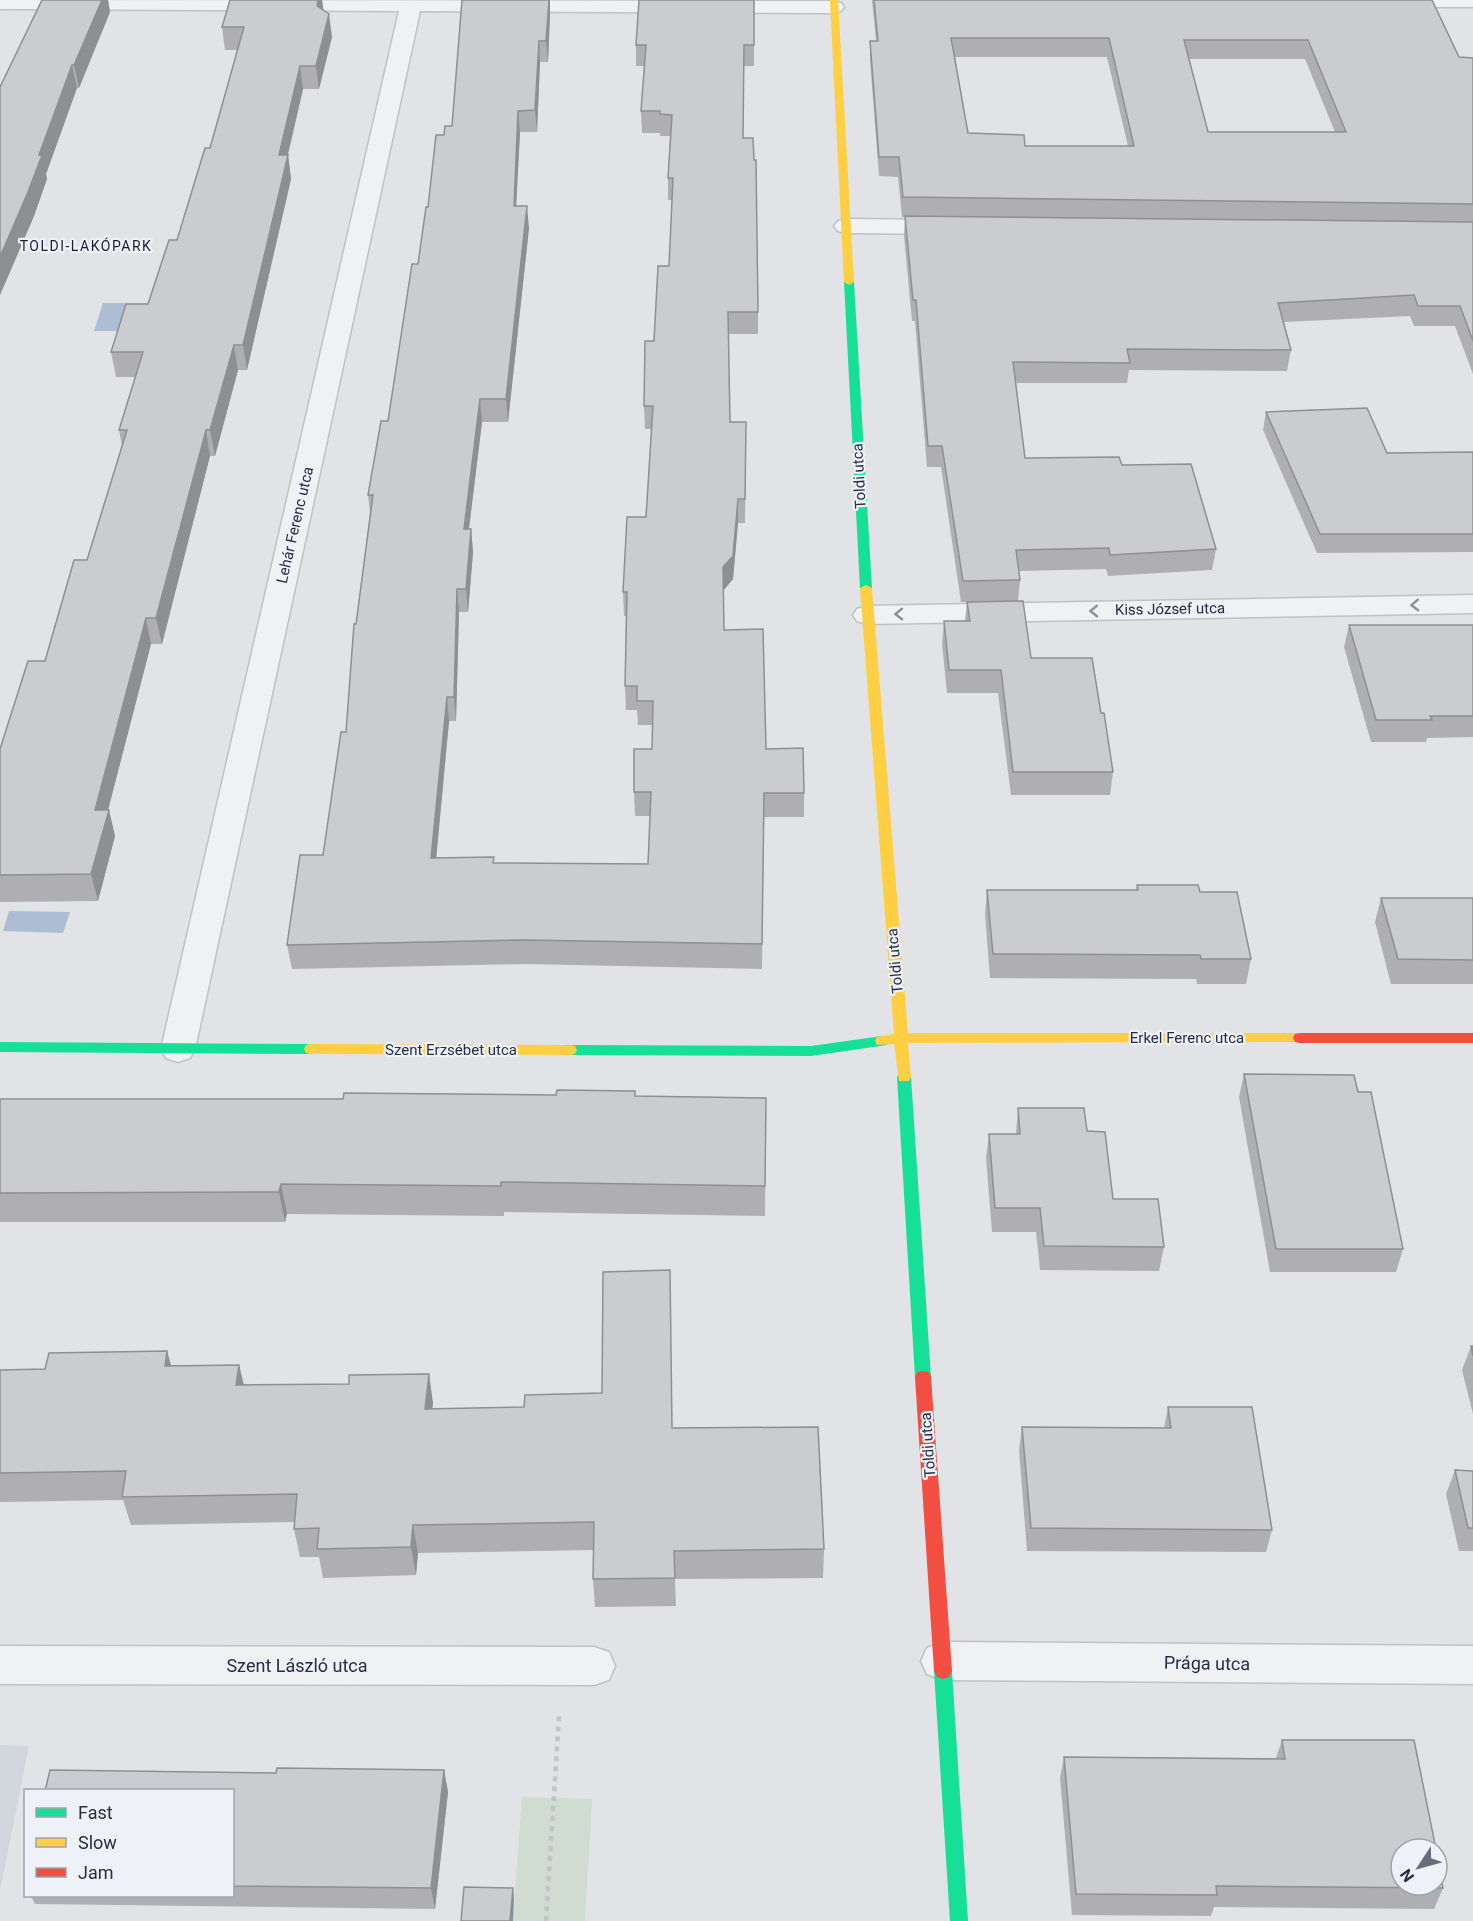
<svg xmlns="http://www.w3.org/2000/svg" width="1473" height="1921" font-family="Roboto,sans-serif">
	<style>
		.built { fill: #d2d6dd }
		.green { fill: #d0dbd1 }
		.water { fill: #acbdd4 }
		.lines { fill: none; stroke-linecap: round; stroke-linejoin: round }
		.street-casing { stroke: #bfc1c4; stroke-width: 3 }
		.path { stroke: #c2c4c9; stroke-width: 4.5; stroke-dasharray: 5 5; stroke-linecap: butt }
		.street { fill: #f0f1f3; fill-rule: evenodd }
		.fast { fill: #16e098; fill-rule: evenodd }
		.slow { fill: #ffcf43; fill-rule: evenodd }
		.jam { fill: #f24e42; fill-rule: evenodd }
		.wall { fill: #afafb3; fill-rule: evenodd }
		.shaded-wall { fill: #8e8f92 }
		.building { fill: #cbccd0; stroke: #8e8f92; stroke-width: 1.5; fill-rule: evenodd }
		.oneway { stroke: #8b909a }
		.labels { text-anchor: middle; dominant-baseline: central; stroke-width: 4.5; stroke-linejoin: round; paint-order: stroke }
		.far-neighbourhood-label { font-size: 14px; letter-spacing: 1.5px; fill: #181f32; stroke: #eef1f7 }
		.street-label { font-size: 15px; fill: #262e41; stroke: #eef1f7 }
		.near-street-label { font-size: 18px; fill: #262e41; stroke: #eef1f7 }
	</style>
	<rect width="100%" height="100%" fill="#e1e3e6"/>
	<!-- built -->
	<polygon class="built" points="0,1745 29,1746 0,1891"/>
	<!-- green -->
	<polygon class="green" points="522,1797 592,1799 585,1921 513,1921"/>
	<!-- water -->
	<g class="water">
		<polygon points="103,303 127,303 118,331 94,331"/>
		<polygon points="9,911 70,912 63,933 3,931"/>
	</g>
	<g class="lines">
		<defs>
			<g id="street">
				<polygon points="0,0 834,1 841,3 844,7 841,11 834,13 420,11 195,1049 190,1058 178,1062 166,1058 161,1049 399,11 0,9"/>
				<polygon points="1378,0 1473,0 1473,7 1388,7 1381,5"/>
				<polygon points="846,219 949,220 957,222 961,227 957,232 949,234 846,233 838,231 834,226 838,221"/>
				<polygon points="1473,595 1473,613 867,624 857,621 853,615 857,609 867,606"/>
				<polygon points="942,1642 1473,1646 1473,1684 942,1680 927,1674 921,1661 927,1648"/>
				<polygon points="0,1646 594,1647 609,1652 615,1666 609,1680 594,1685 0,1684"/>
			</g>
		</defs>
		<!-- street casing -->
		<use href="#street" class="street-casing"/>
		<!-- path -->
		<polyline class="path" points="546,1921 559,1716"/>
		<!-- street -->
		<use href="#street" class="street"/>
		<!-- fast -->
		<g class="fast">
			<polygon points="849,279 854,282 872,588 866,591 860,588 844,282"/>
			<polygon points="882,1036 887,1037 889,1041 887,1045 811,1056 570,1055 565,1054 563,1050 565,1046 570,1045 811,1046"/>
			<polygon points="0,1042 311,1044 316,1045 318,1049 316,1053 311,1054 0,1052"/>
			<polygon points="904,1072 909,1073 911,1077 931,1377 929,1382 923,1383 917,1382 915,1377 897,1077 899,1073"/>
			<polygon points="943,1663 949,1665 952,1671 968,1921 950,1921 934,1671 937,1665"/>
		</g>
		<!-- slow -->
		<g class="slow">
			<polygon points="830,0 838,0 854,282 849,285 844,282"/>
			<polygon points="866,585 872,588 908,1033 1300,1033 1305,1034 1307,1038 1305,1042 908,1043 911,1077 909,1081 899,1081 894,1044 877,1045 875,1041 877,1037 894,1034 860,588"/>
			<polygon points="311,1044 570,1045 575,1046 577,1050 575,1054 570,1055 311,1054 306,1053 304,1049 306,1045"/>
		</g>
		<!-- jam -->
		<g class="jam">
			<polygon points="1300,1033 1473,1033 1473,1043 1300,1043 1295,1042 1293,1038 1295,1034"/>
			<polygon points="923,1371 929,1372 931,1377 952,1671 949,1677 943,1679 937,1677 934,1671 915,1377 917,1372"/>
		</g>
	</g>
	<!-- wall -->
	<g class="wall">
		<polygon points="42,0 108,0 110,12 79,88 77,88 46,174 47,179 34,216 0,295 0,87"/>
		<polygon points="230,0 322,0 323,10 332,37 319,89 303,89 288,155 291,179 247,370 238,370 215,456 210,456 162,644 151,644 108,810 115,836 98,901 0,902 0,749 45,661 87,560 122,446 119,430 135,377 116,377 111,352 148,304 177,240 210,148 238,50 225,50 222,27"/>
		<polygon points="462,0 550,0 550,14 548,62 540,62 537,132 520,132 516,206 529,228 508,422 482,422 469,529 471,529 473,552 468,612 459,612 456,721 449,721 436,858 494,857 494,863 648,864 650,816 635,816 634,792 652,749 653,725 638,725 637,710 626,710 625,686 626,616 624,616 623,592 646,517 652,429 645,429 644,406 654,341 669,266 672,200 668,200 668,178 670,136 660,136 660,133 642,133 641,111 645,66 636,66 636,45 754,0 754,66 744,66 743,138 758,312 758,334 728,334 730,422 746,445 745,523 738,523 733,579 723,590 724,630 766,749 804,793 804,817 764,817 762,969 526,964 292,969 287,945 323,855 346,732 356,624 370,513 368,495 388,421 428,207 444,135 452,126"/>
		<path d="M872 0H1432L1459 57 1473 58V374L1455 326H1414L1410 316 1284 322 1291 350 1287 371 1129 370 1127 383H1016L1025 458 1122 465 1216 549 1212 570 1108 576 1106 569 1019 571 1020 580 1018 601 961 602 941 467H927L915 321H912L904 236 905 217H902L898 177 879 176 870 60V41H876ZM955 57H1107L1128 146H1025L968 133ZM1189 59H1305L1335 132H1208Z"/>
		<polygon points="1266,412 1387,453 1473,452 1473,552 1317,553 1263,430"/>
		<polygon points="967,602 1031,658 1101,713 1113,772 1110,795 1011,795 998,693 947,693 942,644 944,621 965,621"/>
		<polygon points="1349,625 1473,625 1473,737 1427,738 1426,742 1371,742 1344,647"/>
		<polygon points="1137,885 1200,892 1251,959 1246,984 1197,984 1196,979 990,978 985,914 987,890 1136,890"/>
		<polygon points="1381,898 1473,898 1473,984 1391,984 1375,922"/>
		<polygon points="1244,1074 1403,1249 1396,1272 1270,1272 1239,1097"/>
		<polygon points="636,1096 766,1098 765,1216 504,1212 504,1216 287,1214 285,1222 0,1222 0,1099 343,1099"/>
		<polygon points="1018,1108 1087,1131 1113,1199 1164,1247 1159,1271 1040,1270 1036,1232 992,1232 986,1158 989,1134 1016,1134"/>
		<polygon points="1471,1346 1473,1346 1473,1414 1462,1370"/>
		<polygon points="167,1351 171,1366 239,1365 244,1385 433,1403 432,1409 673,1428 824,1549 823,1578 675,1579 676,1606 595,1607 593,1579 594,1550 418,1553 416,1575 323,1578 319,1557 300,1557 294,1529 295,1522 131,1525 123,1500 0,1502 0,1370 45,1369"/>
		<polygon points="1168,1407 1272,1530 1266,1552 1027,1551 1019,1450 1022,1427 1164,1428"/>
		<polygon points="1455,1470 1473,1471 1473,1551 1459,1551 1446,1494"/>
		<polygon points="1282,1740 1443,1888 1434,1909 1214,1907 1211,1916 1072,1915 1060,1778 1064,1757 1276,1758"/>
		<polygon points="444,1770 448,1792 435,1909 35,1904 31,1896 232,1896 232,1791"/>
	</g>
	<!-- shaded-wall -->
	<g class="shaded-wall">
		<polygon points="102,0 108,0 110,12 79,88 74,65"/>
		<polygon points="318,0 322,0 324,13 317,6"/>
		<polygon points="549,0 550,0 550,14 548,62 546,41"/>
		<polygon points="329,14 332,37 319,89 316,66"/>
		<polygon points="539,41 540,62 537,132 535,110"/>
		<polygon points="72,65 77,88 46,174 47,179 34,216 0,295 0,257"/>
		<polygon points="300,66 303,89 282,179 279,155"/>
		<polygon points="518,111 520,132 515,228 514,206"/>
		<polygon points="288,155 291,179 247,370 243,345"/>
		<polygon points="527,206 529,228 508,422 506,399"/>
		<polygon points="234,345 238,370 215,456 210,430"/>
		<polygon points="480,399 482,422 466,552 464,529"/>
		<polygon points="206,430 210,456 162,644 156,618"/>
		<polygon points="738,499 738,523 733,579 723,591 723,567"/>
		<polygon points="471,529 473,552 468,612 466,589"/>
		<polygon points="457,589 459,612 456,721 454,697"/>
		<polygon points="146,618 151,644 101,837 95,810"/>
		<polygon points="447,697 449,721 434,882 431,858"/>
		<polygon points="109,810 115,836 98,901 91,874"/>
		<polygon points="281,1184 287,1214 285,1222 279,1192"/>
		<polygon points="167,1351 175,1380 165,1366"/>
		<polygon points="239,1365 246,1395 236,1385"/>
		<polygon points="429,1374 433,1403 429,1438 425,1409"/>
		<polygon points="413,1525 418,1553 416,1575 411,1547"/>
		<polygon points="444,1770 448,1792 435,1909 431,1888"/>
		<polygon points="513,1888 514,1899 513,1921 510,1921"/>
	</g>
	<!-- building -->
	<g class="building">
		<polygon points="42,0 102,0 74,65 72,65 39,155 42,155 28,192 0,257 0,87"/>
		<polygon points="230,0 318,0 317,6 329,14 316,66 300,66 279,155 288,155 243,345 234,345 210,430 206,430 156,618 146,618 95,810 109,810 91,874 0,875 0,749 28,661 45,661 74,560 87,560 127,430 119,430 143,352 111,352 126,304 148,304 169,240 177,240 205,148 210,148 244,27 222,27"/>
		<polygon points="462,0 549,0 546,41 539,41 535,110 518,111 514,206 527,206 506,399 480,399 464,529 471,529 466,589 457,589 454,697 447,697 431,858 494,857 493,863 648,864 651,792 634,792 634,749 652,749 653,701 637,701 637,686 625,686 627,592 623,592 627,517 646,517 653,406 644,406 645,341 654,341 658,266 669,266 673,178 668,178 672,115 660,114 660,111 641,111 646,45 636,45 639,0 754,0 754,45 744,45 743,138 753,138 754,160 756,160 758,312 728,312 730,422 746,422 745,499 738,499 733,556 723,567 724,630 763,629 766,749 803,748 804,793 764,793 762,944 524,940 287,945 300,855 323,855 341,732 346,732 354,624 356,624 373,495 368,495 381,421 388,421 412,264 418,264 426,207 428,207 436,135 444,135 445,126 452,126"/>
		<path d="M874 0H1432L1459 57 1473 58V204L903 197 899 157H879L870 41H878ZM951 38H1109L1134 146H1025L1024 135 968 133ZM1184 40H1308L1346 132H1208Z"/>
		<polygon points="905,216 1473,222 1473,341 1460,306 1418,306 1414,295 1278,303 1291,350 1127,349 1130,363 1013,362 1025,458 1119,457 1122,465 1191,464 1216,549 1110,555 1109,548 1016,550 1020,580 963,581 942,446 928,446 916,300 913,300"/>
		<polygon points="1367,408 1387,453 1473,452 1473,534 1320,534 1266,412"/>
		<polygon points="1023,601 1031,658 1092,658 1101,713 1104,713 1113,772 1013,772 1001,670 949,670 944,621 970,621 967,602"/>
		<polygon points="1349,625 1473,625 1473,716 1430,716 1432,720 1376,720"/>
		<polygon points="1137,885 1198,885 1200,892 1237,892 1251,959 1201,959 1200,955 993,954 987,890 1138,890"/>
		<polygon points="1381,898 1473,898 1473,960 1398,959"/>
		<polygon points="1244,1074 1354,1075 1358,1092 1371,1092 1403,1249 1276,1249"/>
		<polygon points="557,1090 635,1091 635,1096 766,1098 765,1186 501,1182 501,1186 281,1184 279,1192 0,1193 0,1099 343,1099 344,1093 556,1095"/>
		<polygon points="1018,1108 1084,1108 1087,1131 1105,1132 1113,1199 1158,1199 1164,1247 1044,1246 1040,1208 995,1208 989,1134 1020,1134"/>
		<polygon points="670,1270 672,1428 818,1427 824,1549 674,1551 675,1578 593,1579 594,1522 413,1525 411,1547 317,1549 319,1528 294,1529 297,1494 122,1497 126,1471 0,1473 0,1370 45,1369 49,1353 167,1351 165,1366 239,1365 236,1385 349,1384 349,1375 429,1374 425,1409 524,1407 525,1395 602,1393 603,1272"/>
		<polygon points="1471,1346 1473,1346 1473,1356"/>
		<polygon points="1168,1407 1252,1407 1272,1530 1031,1528 1022,1427 1171,1428"/>
		<polygon points="1455,1470 1473,1471 1473,1528 1468,1528"/>
		<polygon points="1282,1740 1414,1740 1436,1849 1401,1849 1401,1885 1437,1885 1437,1856 1443,1888 1216,1886 1217,1895 1076,1894 1064,1757 1285,1759"/>
		<polygon points="277,1768 444,1770 431,1888 232,1886 232,1791 45,1791 50,1770 276,1773"/>
		<polygon points="464,1887 513,1888 510,1921 461,1921"/>
	</g>
	<!-- one-way arrows -->
	<defs><path id="oneway-chevron" d="M-2-3.5L2.5 0L-2 3.5" fill="none" stroke-width="1.6" stroke-linecap="round" stroke-linejoin="round" transform="scale(1.5)"/></defs>
	<g class="oneway">
		<use href="#oneway-chevron" transform="translate(1415 605) rotate(179)"/>
		<use href="#oneway-chevron" transform="translate(1094 611) rotate(179)"/>
		<use href="#oneway-chevron" transform="translate(899 614) rotate(179)"/>
	</g>
	<g class="labels">
		<!-- far-neighbourhood labels -->
		<g class="far-neighbourhood-label">
			<text x="86" y="246">TOLDI-LAKÓPARK</text>
		</g>
		<!-- street labels -->
		<g class="street-label">
			<text transform="translate(859 476) rotate(-93)">Toldi utca</text>
			<text transform="translate(295 525) rotate(-77)">Lehár Ferenc utca</text>
			<text transform="translate(1170 609) rotate(-1)">Kiss József utca</text>
			<text transform="translate(895 961) rotate(-95)">Toldi utca</text>
			<text x="1187" y="1038">Erkel Ferenc utca</text>
			<text x="451" y="1050">Szent Erzsébet utca</text>
			<text transform="translate(928 1445) rotate(-94)">Toldi utca</text>
		</g>
		<!-- near-street labels -->
		<g class="near-street-label">
			<text transform="translate(1207 1663) rotate(1)">Prága utca</text>
			<text x="297" y="1665">Szent László utca</text>
		</g>
	</g>
	<!-- legend -->
	<rect x="24" y="1789" width="210" height="108" fill="#eef1f7" stroke="#9ea3ae" stroke-width="1.5"/>
	<rect x="36" y="1808" width="30" height="9" fill="#16e098" stroke="#9ea3ae" stroke-width="1.5"/>
	<text x="78" y="1819" font-size="18" fill="#262e41">Fast</text>
	<rect x="36" y="1838" width="30" height="9" fill="#ffcf43" stroke="#9ea3ae" stroke-width="1.5"/>
	<text x="78" y="1849" font-size="18" fill="#262e41">Slow</text>
	<rect x="36" y="1868" width="30" height="9" fill="#f24e42" stroke="#9ea3ae" stroke-width="1.5"/>
	<text x="78" y="1879" font-size="18" fill="#262e41">Jam</text>
	<!-- north arrow -->
	<g transform="translate(1419 1867) rotate(234)"><circle r="28" fill="#eef1f7" stroke="#9ea3ae" stroke-width="1.5"/>
	<path d="M0-4.5L10 22L0 15L-10 22Z" fill="#676d7b"/>
	<text y="-9" font-size="16" font-weight="bold" text-anchor="middle" fill="#262e41">N</text>
	</g>
</svg>
